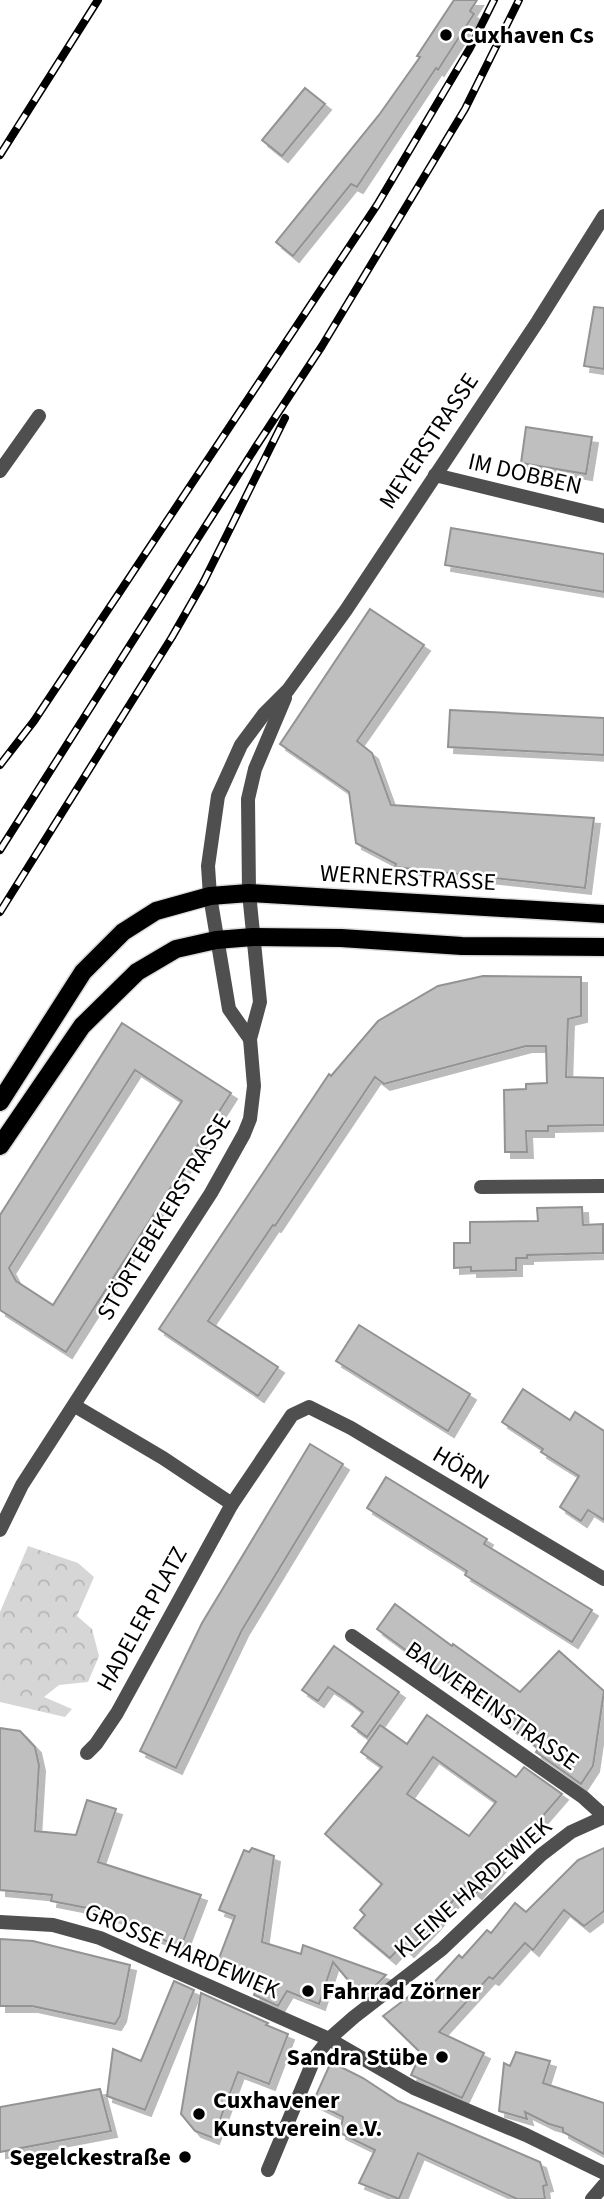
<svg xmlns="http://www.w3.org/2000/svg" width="604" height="2199" font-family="'Source Sans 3',sans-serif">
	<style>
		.park { fill: url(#park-crowns) }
		.building { fill: #bfbfbf; stroke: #939393; stroke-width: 2; fill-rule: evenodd; filter: url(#shadow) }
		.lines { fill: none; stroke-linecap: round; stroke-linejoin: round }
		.primary-casing { stroke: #dbdbdb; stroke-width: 21 }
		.street { stroke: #4f4f4f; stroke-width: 14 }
		.primary { stroke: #000; stroke-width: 18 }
		.rail-casing { stroke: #000; stroke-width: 8 }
		.rail { stroke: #fff; stroke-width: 5; stroke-dasharray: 16; stroke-linecap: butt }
		.poi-dot { fill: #000; stroke: #fff; stroke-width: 2.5 }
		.labels { text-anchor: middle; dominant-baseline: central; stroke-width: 5; stroke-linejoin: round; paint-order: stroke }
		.poi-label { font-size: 24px; font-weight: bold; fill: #000; stroke: #fff; text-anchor: start }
		.street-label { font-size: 24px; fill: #000; stroke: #fff }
	</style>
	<defs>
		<pattern id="park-crowns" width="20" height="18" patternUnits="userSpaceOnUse" patternTransform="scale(1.75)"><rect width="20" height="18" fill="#d6d6d6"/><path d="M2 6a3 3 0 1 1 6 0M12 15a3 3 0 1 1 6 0" fill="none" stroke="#b6b6b6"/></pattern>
		<filter id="shadow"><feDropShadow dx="6" dy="6" stdDeviation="0" flood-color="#0004"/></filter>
	</defs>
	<rect width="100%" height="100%" fill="#fff"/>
	<!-- park -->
	<polygon class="park" points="28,1546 78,1563 94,1577 77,1616 92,1629 99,1656 88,1682 59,1685 44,1697 72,1709 65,1717 0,1702 0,1612"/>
	<!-- building -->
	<g class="building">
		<polygon points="454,0 477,0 470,11 474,14 438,70 436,68 357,187 351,184 293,256 276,242 379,115 420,57 417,56"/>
		<polygon points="305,88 325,104 282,156 262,140"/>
		<polygon points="594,307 604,308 604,369 584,366"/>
		<polygon points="526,427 592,437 586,474 521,463"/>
		<polygon points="451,528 604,554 604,592 445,565"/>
		<polygon points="370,609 424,645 357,741 372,753 391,805 594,818 585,888 395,867 396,864 356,843 349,792 280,744"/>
		<polygon points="450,710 604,718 604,755 448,747"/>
		<polygon points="483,976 581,977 581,1016 568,1019 566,1077 604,1078 604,1125 548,1126 548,1131 526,1131 527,1152 505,1152 504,1090 526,1089 526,1084 547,1083 546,1046 526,1046 384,1084 375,1077 275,1226 273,1225 208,1321 278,1367 258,1396 159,1329 329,1074 331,1076 378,1021 438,986"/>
		<path d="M122 1023 231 1093 66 1352 0 1310V1215ZM135 1070 182 1101 53 1305 16 1281 9 1268Z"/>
		<polygon points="582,1207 583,1225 603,1224 603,1253 527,1255 527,1258 516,1258 516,1270 471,1271 471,1267 454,1268 454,1243 470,1243 470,1222 538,1221 537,1208"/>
		<polygon points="359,1325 470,1394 448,1431 336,1361"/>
		<polygon points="523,1389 570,1420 575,1412 604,1431 604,1520 588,1510 581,1521 560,1507 579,1476 541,1452 543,1449 502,1422"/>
		<polygon points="310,1444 343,1464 242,1630 176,1768 140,1751 202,1623"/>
		<polygon points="386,1477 487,1539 484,1544 592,1610 572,1642 465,1575 467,1571 367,1508"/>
		<polygon points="395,1604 452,1646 453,1644 520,1692 559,1651 604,1691 593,1766 581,1784 536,1752 538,1749 532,1743 377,1629"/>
		<polygon points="334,1646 399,1692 367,1737 352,1726 363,1712 346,1699 328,1687 318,1701 302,1690"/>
		<path d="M427 1715 516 1777 524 1767 562 1794 476 1893 466 1885 433 1925 408 1951 402 1945 390 1958 354 1928 365 1915 360 1910 382 1884 325 1834 382 1767 361 1752 380 1725 407 1744ZM433 1757 496 1802 469 1836 407 1794Z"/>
		<polygon points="0,1728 20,1731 35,1747 39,1765 35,1831 76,1835 87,1800 116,1809 98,1862 201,1895 181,1947 151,1935 153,1930 87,1908 51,1901 52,1895 0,1890"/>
		<polygon points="252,1848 274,1856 262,1942 301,1954 303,1945 386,1975 363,1998 333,1962 319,2004 287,1991 278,2006 254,1995 260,1978 218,1961 235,1916 219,1910 244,1850 249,1852"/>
		<polygon points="604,1848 604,1911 584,1926 564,1910 533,1950 525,1943 493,1979 489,1977 439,2032 484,2053 462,2098 411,2075 421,2053 383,2016 421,1987 428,1989 459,1955 462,1958 487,1930 491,1933 515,1903 526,1912 578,1860"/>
		<polygon points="0,1939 33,1941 130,1965 120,2016 115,2024 32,2006 0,2006"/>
		<polygon points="174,1981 194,1990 145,2110 107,2096 113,2049 141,2061"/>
		<polygon points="201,1993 268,2023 266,2025 288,2034 269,2084 238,2072 213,2138 195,2131 181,2114"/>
		<polygon points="516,2052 550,2061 543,2083 604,2103 604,2154 563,2132 563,2128 549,2124 525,2112 527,2119 499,2111 504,2063 510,2066"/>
		<polygon points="331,2062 363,2078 398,2101 540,2162 547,2185 543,2186 545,2199 517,2199 418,2153 399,2199 359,2183 375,2150 340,2133 343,2117 313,2102"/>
		<polygon points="100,2089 111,2131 0,2152 0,2107"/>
	</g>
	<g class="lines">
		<defs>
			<g id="primary">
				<polyline points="0,1102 83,972 123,932 156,911 210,896 249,893 604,914"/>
				<polyline points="0,1146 82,1026 137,972 176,949 216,940 253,937 341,938 462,946 604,947"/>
			</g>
		</defs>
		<!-- primary casing -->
		<use href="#primary" class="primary-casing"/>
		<!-- street -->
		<g class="street">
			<polyline points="0,471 39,416"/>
			<polyline points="435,475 604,516"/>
			<polyline points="250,1039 229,1009 210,896 208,866 218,796 241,745 264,714 288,690 346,610 538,321 604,216"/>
			<polyline points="481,1187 604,1186"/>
			<polyline points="75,1406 163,1458 232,1504"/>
			<polyline points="0,1530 22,1485 211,1193 244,1134 250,1119 254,1086 250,1039 260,1002 249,893 248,799 255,769 285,698"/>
			<polyline points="352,1636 583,1797 604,1816"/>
			<polyline points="87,1753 96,1744 117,1713 232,1504 292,1415 309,1407 351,1428 604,1579"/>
			<polyline points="0,1922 53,1925 100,1938 329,2039 414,2088 526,2135 604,2173"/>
			<polyline points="268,2170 315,2057 329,2039 354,2017 442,1949 541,1855 571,1832 604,1817"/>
			<polyline points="592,2199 604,2185"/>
		</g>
		<!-- primary -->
		<use href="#primary" class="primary"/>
		<defs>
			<g id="rail">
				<polyline points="0,155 98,0"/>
				<polyline points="0,765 34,721 377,205 470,48 494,0"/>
				<polyline points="0,850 257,445 322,346 465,109 519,0"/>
				<polyline points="0,912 172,637 204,581 285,418"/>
			</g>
		</defs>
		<!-- rail casing -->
		<use href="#rail" class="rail-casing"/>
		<!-- rail -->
		<use href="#rail" class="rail"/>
	</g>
	<!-- markers -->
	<g class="poi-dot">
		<circle cx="446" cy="35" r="7"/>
		<circle cx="308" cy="1991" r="7"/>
		<circle cx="442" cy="2057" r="7"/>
		<circle cx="199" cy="2114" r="7"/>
		<circle cx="185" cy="2157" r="7"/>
	</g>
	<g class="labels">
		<!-- poi labels -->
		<g class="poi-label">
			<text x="460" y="35">Cuxhaven Cs</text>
			<text x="322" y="1991">Fahrrad Zörner</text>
			<text x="428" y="2057" text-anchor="end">Sandra Stübe</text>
			<text x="213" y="2100">Cuxhavener<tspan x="213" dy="28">Kunstverein e.V.</tspan></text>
			<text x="171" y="2157" text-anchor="end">Segelckestraße</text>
		</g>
		<!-- street labels -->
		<g class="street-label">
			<text transform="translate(429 441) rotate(-56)">MEYERSTRASSE</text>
			<text transform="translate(525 474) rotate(13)">IM DOBBEN</text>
			<text transform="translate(408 878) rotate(3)">WERNERSTRASSE</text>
			<text transform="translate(164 1217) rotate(-59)">STÖRTEBEKERSTRASSE</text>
			<text transform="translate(461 1468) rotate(31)">HÖRN</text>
			<text transform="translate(142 1619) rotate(-61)">HADELER PLATZ</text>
			<text transform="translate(492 1706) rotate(35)">BAUVEREINSTRASSE</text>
			<text transform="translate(473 1888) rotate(-41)">KLEINE HARDEWIEK</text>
			<text transform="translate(182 1951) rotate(23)">GROSSE HARDEWIEK</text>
		</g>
	</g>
</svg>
